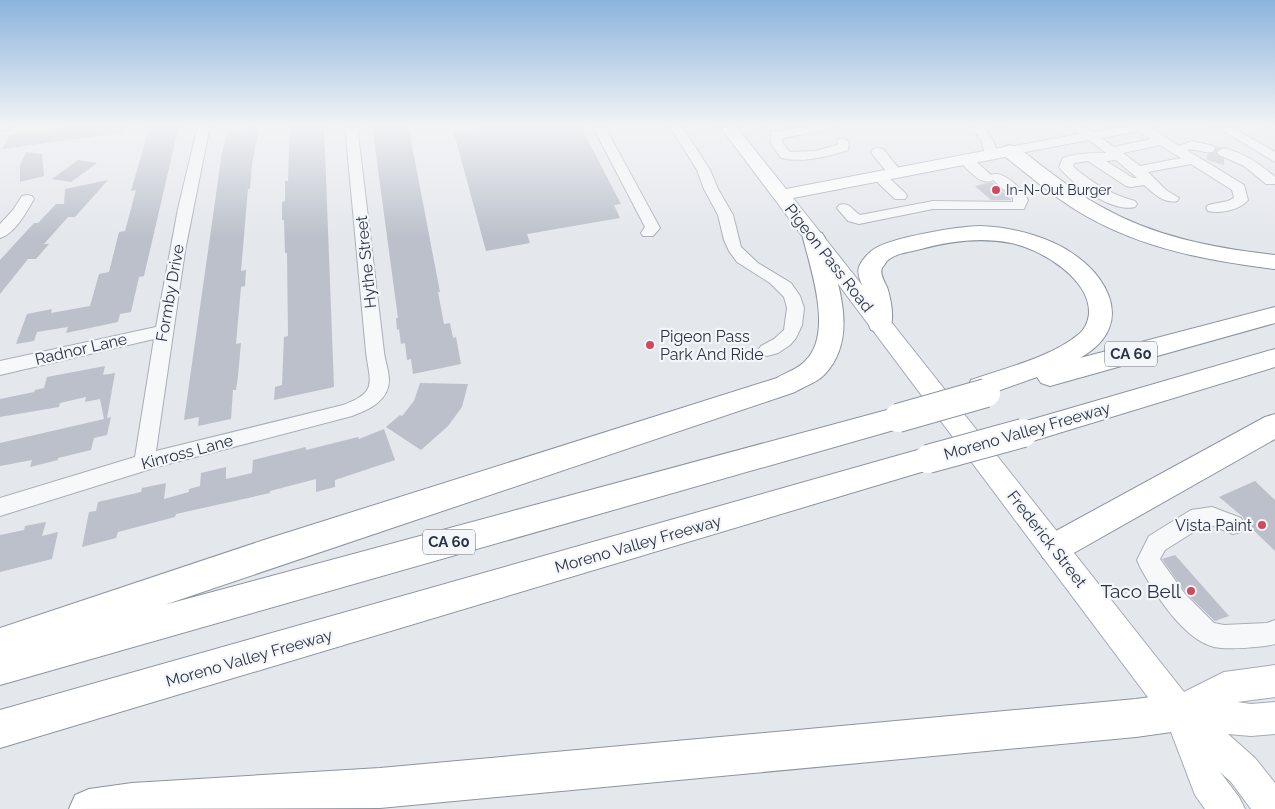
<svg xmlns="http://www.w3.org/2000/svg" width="1275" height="809" font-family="Raleway,sans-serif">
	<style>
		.building { fill: #bbc0ca }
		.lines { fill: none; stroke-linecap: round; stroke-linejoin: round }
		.minor-tunnel { stroke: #bfc3cb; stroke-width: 14; stroke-dasharray: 14 7; stroke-linecap: butt }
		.minor-casing { stroke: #a9aeb7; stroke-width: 2 }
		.major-casing { stroke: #a3abb8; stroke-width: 2 }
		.highway-casing { stroke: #8b94a3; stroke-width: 2 }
		.minor { fill: #f7f8fa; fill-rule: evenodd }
		.major { fill: #fff; fill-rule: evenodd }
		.highway { fill: #fff; fill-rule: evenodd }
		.highway-bridge-casing { stroke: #8b94a3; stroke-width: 30; stroke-linecap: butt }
		.highway-bridge { stroke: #fff; stroke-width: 28 }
		.poi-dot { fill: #d1495b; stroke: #f4f6f9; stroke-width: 2 }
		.labels { text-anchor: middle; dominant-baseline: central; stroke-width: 4.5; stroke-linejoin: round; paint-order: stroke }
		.far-poi-label { font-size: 14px; fill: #2b3445; stroke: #f4f6f9; text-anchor: start }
		.shield { fill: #f4f6f9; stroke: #676e7b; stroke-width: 1 }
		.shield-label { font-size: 15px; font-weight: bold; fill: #2b3445 }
		.street-label { font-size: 16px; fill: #2b3445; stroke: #f4f6f9 }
		.poi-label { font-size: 16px; fill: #2b3445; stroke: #f4f6f9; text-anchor: start }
		.near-poi-label { font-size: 19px; fill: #2b3445; stroke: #f4f6f9; text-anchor: end }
	</style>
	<rect width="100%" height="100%" fill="#e4e7ec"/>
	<!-- building -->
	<g class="building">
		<polygon points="87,125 125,125 125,132 2,149 10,135"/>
		<polygon points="150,125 179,125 144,276 139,277 131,312 120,314 118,322 66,333 68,327 37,332 34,341 16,344 27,314 52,309 51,313 90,306 99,274 109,272 119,232 125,231 136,190 131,191"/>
		<polygon points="290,125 324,125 334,387 274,400 275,387 282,385 284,337 288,336 287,253 285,253 284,220 282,220 282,202 285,201 285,181 288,181"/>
		<polygon points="372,125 408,125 440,292 438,292 444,324 450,323 453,338 456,337 461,364 413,374 411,359 407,360 405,343 401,344 399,329 397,330 396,318 398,318"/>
		<polygon points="494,125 580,125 621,204 614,205 620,218 527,234 530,243 486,251 454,133 495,126"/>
		<polygon points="259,128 252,164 250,189 248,189 241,271 246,270 245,286 241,287 236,344 241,343 238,376 236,390 233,390 231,419 198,426 199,417 184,420 222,152 228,131"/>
		<polygon points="26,152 42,154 44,176 20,182 20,166"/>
		<polygon points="1215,152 1218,157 1224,159 1224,165 1207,160 1208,154"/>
		<polygon points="78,160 97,163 71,182 52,179"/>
		<polygon points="108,180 75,217 68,217 44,244 49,244 36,259 28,259 0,294 0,260 34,223 38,223 56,204 64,204 65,189"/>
		<polygon points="992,182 1011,199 1011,200 991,200 975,186"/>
		<polygon points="105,366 103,375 115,373 107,418 111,417 107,435 94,438 91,450 58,458 58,460 30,467 32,460 0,466 0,443 104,419 100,399 85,402 86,397 60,403 59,407 0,417 0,399 34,392 35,390 44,388 47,377"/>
		<polygon points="420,383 468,384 462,407 448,426 421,450 386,427 400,415 402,416 414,401"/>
		<polygon points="384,429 395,460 335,480 335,487 316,492 316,479 270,491 270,493 176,514 175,517 118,532 116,538 82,547 89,512 96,511 98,502 141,492 142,488 166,483 164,499 189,492 189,489 200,486 201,473 226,467 226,479 252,473 253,460 306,447 306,450 358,437 359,439"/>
		<polygon points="1255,481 1275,500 1275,551 1245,522 1243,517 1219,497"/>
		<polygon points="46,522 42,536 58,532 52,559 0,572 0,535 24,530 25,526"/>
		<polygon points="1175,555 1229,616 1215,621 1186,593 1162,559"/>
	</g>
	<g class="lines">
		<!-- minor-tunnel -->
		<polyline class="minor-tunnel" points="1208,151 1224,155"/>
		<defs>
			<g id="minor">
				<polygon points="0,125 15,125 13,128 0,130"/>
				<path d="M198 125H210L185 251 156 451 343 405C378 392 370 383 366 352L345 125H357L384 352C385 361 389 371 389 380 389 401 368 410 352 416L157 467 0 516V498L135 457 154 339 0 375V361L156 327 178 209Z"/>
				<polygon points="592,125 604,125 660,228 653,236 643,236 641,233 645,227"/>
				<polygon points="669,125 681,125 710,170 718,189 733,215 741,247 758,263 791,283 800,296 804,308 802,325 796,338 790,345 778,353 767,356 761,354 758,350 761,346 774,339 784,330 787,308 784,297 770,283 737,262 729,251 724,240 718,215 704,189 697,170"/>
				<path d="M814 125 834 126 828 130 782 138V142L790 152 815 151 837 145 838 139 843 138 849 142 848 150C826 157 804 163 781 158L770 142 771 132Z"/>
				<polygon points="974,125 1001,125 999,128 986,130 993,140 998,154 996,157 986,157 981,140 972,128"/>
				<path d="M1065 125H1080L1093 132 1132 125H1156L1151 128 1179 146 1192 141 1213 146 1215 149 1213 152C1204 154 1196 148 1187 150L1244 185 1248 200C1240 210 1220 214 1208 211L1206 208 1208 205 1228 201 1234 198 1232 190 1191 164 1148 172 1166 190 1179 198 1177 201C1164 204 1153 193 1144 185L1131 187 1126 186 1088 161 1074 163 1073 166 1076 169C1094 184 1112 195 1135 201L1137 204 1135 207C1113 213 1072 184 1059 167L1063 158C1078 153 1091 153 1106 153L1089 140 1010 155 1003 151 1010 147 1079 134ZM1138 131 1151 139 1114 147 1102 138ZM1160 145 1181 158 1140 166 1123 153ZM1116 160 1137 178H1133L1106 161Z"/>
				<polygon points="1214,125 1228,125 1275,152 1275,162"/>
				<polygon points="878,148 883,149 900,170 902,173 900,176 890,176 873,155 871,152 873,149"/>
				<path d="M1224 148C1244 153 1260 164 1275 177V184H1266L1244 166 1219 155 1217 152Z"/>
				<path d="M965 155 970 156 991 175C1003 169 1023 190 1028 200L1024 209H933L859 224 848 221 837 208 839 205C850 202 852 210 860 215L933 201 1013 202V198L993 180C981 187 969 170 960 162L958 159Z"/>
				<polygon points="879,172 884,173 905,193 907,196 905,199 895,199 874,179 872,176"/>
				<path d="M27 195 32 196 34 199C27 211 15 234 0 238V224L13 210 22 196Z"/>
				<path d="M1212 507 1241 518 1244 525 1241 532 1233 534 1211 525 1203 526 1165 550 1160 559 1185 594 1214 623 1224 625 1267 623 1275 620V644C1265 647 1255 647 1245 648 1235 648 1224 649 1214 647 1183 639 1155 594 1140 567L1137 560 1149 536 1191 510Z"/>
			</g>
			<polygon id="major" points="719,125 735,125 786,189 1010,146 1016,147 1018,151 1016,155 1010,156 793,198 1184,692 1224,672 1275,665 1275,697 1237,702 1251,704 1275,702 1275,734 1251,736 1228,734 1255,758 1275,783 1275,809 1251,809 1231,782 1220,772 1239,797 1245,809 1205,809 1195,795 1168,724"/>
			<g id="highway">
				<path d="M1010 145 1017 147C1044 167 1071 190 1100 206 1154 237 1214 248 1275 255V269C1209 261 1144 249 1086 216 1056 199 1030 176 1003 155L1000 151 1003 147Z"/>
				<path d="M979 226C1005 227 1030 232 1054 243 1103 265 1142 323 1080 358L1275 307V323L1050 386 1041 383 1037 377 981 397 971 394 968 387 971 380C1005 368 1052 357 1079 334 1085 329 1088 322 1089 314 1091 279 1041 249 1011 243 981 237 950 241 921 249 910 252 894 253 886 262 886 263 882 268 882 268 879 275 886 283 888 290 891 301 895 320 889 330L880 333 871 330C865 319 866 305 864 293 863 284 856 275 859 267 861 261 869 252 874 249 893 237 955 227 979 226Z"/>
				<path d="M814 231 822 233 825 238C837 281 860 336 825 374 818 382 805 386 795 392L164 605 898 407 908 410 912 418 908 426 0 685V628L270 538 777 378C786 372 799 369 806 360 833 333 811 270 803 238L806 233Z"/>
				<polygon points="1275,349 1275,367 1023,444 1013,441 1009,433 1013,425 1023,422"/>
				<polygon points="1275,414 1275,439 1065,558 1054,562 1043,558 1038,548 1043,538 1265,417"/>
				<polygon points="928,447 938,451 943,459 938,467 0,748 0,710"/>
				<polygon points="1179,693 1192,699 1198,712 1192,725 1179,731 1136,737 380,808 69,809 75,795 89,789 132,783 380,768 1136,699"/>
			</g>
		</defs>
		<!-- minor casing -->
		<use href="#minor" class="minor-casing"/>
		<!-- major casing -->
		<use href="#major" class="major-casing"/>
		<!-- highway casing -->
		<use href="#highway" class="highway-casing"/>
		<!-- minor -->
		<use href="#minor" class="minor"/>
		<!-- major -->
		<use href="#major" class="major"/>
		<!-- highway -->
		<use href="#highway" class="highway"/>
		<defs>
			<g id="highway-bridge">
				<polyline points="898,418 986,393"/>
				<polyline points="928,459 1023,433"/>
			</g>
		</defs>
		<!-- highway-bridge casing -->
		<use href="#highway-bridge" class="highway-bridge-casing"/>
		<!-- highway-bridge -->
		<use href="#highway-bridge" class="highway-bridge"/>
	</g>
	<!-- sky -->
	<linearGradient id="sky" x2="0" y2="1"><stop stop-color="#8bb4dd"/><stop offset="0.53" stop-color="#f3f4f6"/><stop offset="1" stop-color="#f3f4f6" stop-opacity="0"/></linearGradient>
	<rect width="1275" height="238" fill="url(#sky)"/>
	<!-- markers -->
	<g class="poi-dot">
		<circle cx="996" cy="190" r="5"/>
		<circle cx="650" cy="345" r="5"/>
		<circle cx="1262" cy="525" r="5"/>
		<circle cx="1191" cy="591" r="5"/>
	</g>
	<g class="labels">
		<!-- far-poi labels -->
		<g class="far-poi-label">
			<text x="1006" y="190">In-N-Out Burger</text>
		</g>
		<!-- shield labels -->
		<g class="shield">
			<rect x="1105" y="341.5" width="52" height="25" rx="4"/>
			<rect x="423" y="529.5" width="52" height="25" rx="4"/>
		</g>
		<g class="shield-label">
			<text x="1131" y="354">CA 60</text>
			<text x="449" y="542">CA 60</text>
		</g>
		<!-- street labels -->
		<g class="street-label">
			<text transform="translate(829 258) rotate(52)">Pigeon Pass Road</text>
			<text transform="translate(366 262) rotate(-96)">Hythe Street</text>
			<text transform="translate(170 293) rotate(-80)">Formby Drive</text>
			<text transform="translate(81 349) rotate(-13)">Radnor Lane</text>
			<text transform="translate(1027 431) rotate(-16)">Moreno Valley Freeway</text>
			<text transform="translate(187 452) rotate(-15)">Kinross Lane</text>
			<text transform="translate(1047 539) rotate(52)">Frederick Street</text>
			<text transform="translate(638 544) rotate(-16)">Moreno Valley Freeway</text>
			<text transform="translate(249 658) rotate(-16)">Moreno Valley Freeway</text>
		</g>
		<!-- poi labels -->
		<g class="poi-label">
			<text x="660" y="336">Pigeon Pass<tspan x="660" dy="18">Park And Ride</tspan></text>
			<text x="1252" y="525" text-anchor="end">Vista Paint</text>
		</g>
		<!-- near-poi labels -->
		<g class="near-poi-label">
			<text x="1181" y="591">Taco Bell</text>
		</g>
	</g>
</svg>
